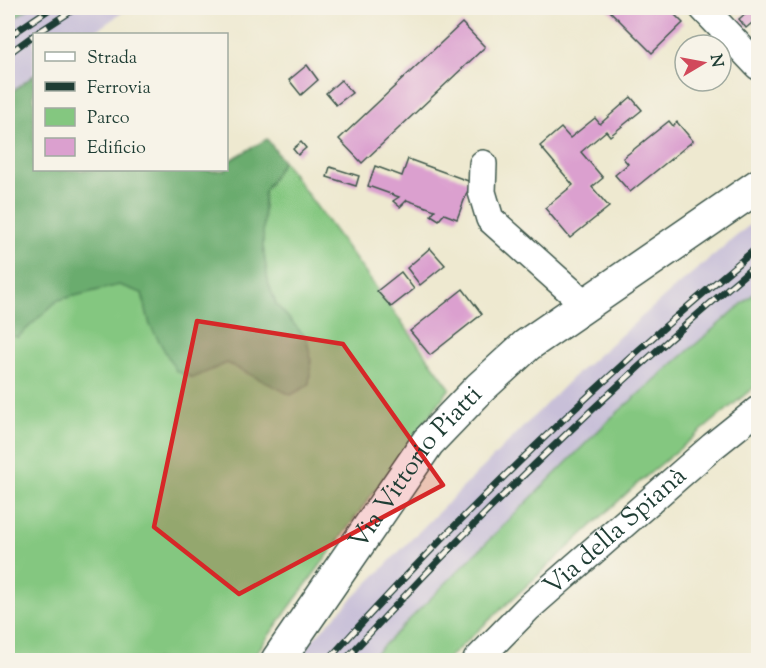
<svg xmlns="http://www.w3.org/2000/svg" width="766" height="668" font-family="'Sorts Mill Goudy',serif">
	<style>
		.industrial { fill: #c8bfd8 }
		.green { fill: #84c780; stroke: #52825a; stroke-width: 1.5 }
		.forest { fill: #6bac6e; stroke: #457451; stroke-width: 1.5 }
		.building { fill: #dba0cf }
		.lines { fill: none; stroke-linecap: round; stroke-linejoin: round }
		.minor-casing { stroke: #3e574b; stroke-width: 30 }
		.tertiary-casing { stroke: #3e574b; stroke-width: 36 }
		.minor { stroke: #fff; stroke-width: 27 }
		.tertiary { stroke: #fff; stroke-width: 33 }
		.rail-casing { stroke: #1f3d34; stroke-width: 7 }
		.rail { stroke: #f7f3e8; stroke-width: 4.5; stroke-dasharray: 14; stroke-linecap: butt }
		.marked { fill: #d62828; fill-opacity: 0.2; stroke: #d62828; stroke-width: 4.5; stroke-linejoin: round }
		.labels { text-anchor: middle; dominant-baseline: central; stroke-width: 6; stroke-linejoin: round; paint-order: stroke }
		.street-label { font-size: 26px; fill: #1f3d34; stroke: #f7f3e8 }
	</style>
	<rect width="100%" height="100%" fill="#f7f3e8"/>
	<filter id="ink" filterUnits="userSpaceOnUse"><feTurbulence type="fractalNoise" baseFrequency=".0167" numOctaves="2"/><feDisplacementMap in="SourceGraphic" scale="12" xChannelSelector="R" yChannelSelector="G"/><feConvolveMatrix kernelMatrix="1 2 1 2 8 2 1 2 1" color-interpolation-filters="sRGB"/></filter>
	<filter id="wash" filterUnits="userSpaceOnUse"><feTurbulence type="fractalNoise" baseFrequency=".008" numOctaves="4" result="noise"/><feDisplacementMap in="SourceGraphic" scale="24" xChannelSelector="R" yChannelSelector="G"/><feGaussianBlur stdDeviation="1.35" result="paint"/><feColorMatrix in="noise" values="0 0 0 0 0 0 0 0 0 0 0 0 0 0 0 0 0 1.4 0 .05"/><feComposite in="paint" operator="in"/></filter>
	<g filter="url(#wash)">
		<rect width="100%" height="100%" fill="#eee9d0"/>
		<!-- industrial -->
		<g class="industrial">
			<polygon points="29,8 129,8 91,34 34,34 34,75 8,95 8,22"/>
			<polygon points="758,218 758,290 611,418 369,660 293,660 346,605 573,377 678,285"/>
		</g>
		<!-- green -->
		<g class="green">
			<polygon points="8,8 29,8 8,22"/>
			<polygon points="283,161 450,388 251,660 8,660 8,335 18,337 58,300 119,285 142,293 150,325 193,377 227,363 247,371 307,339 276,304 268,282 263,246 264,192"/>
			<polygon points="758,290 758,384 637,484 446,660 369,660 611,418"/>
		</g>
		<!-- forest -->
		<polygon class="forest" points="34,75 34,170 210,170 211,171 226,170 227,162 267,139 283,161 264,192 263,246 268,282 276,304 307,339 311,360 309,385 291,395 227,363 193,378 176,371 150,325 142,293 119,285 58,300 18,337 8,335 8,95"/>
		<g id="blocks">
			<!-- building -->
			<g class="building">
				<polygon points="607,8 668,8 683,23 652,53"/>
				<polygon points="752,8 758,8 758,18 746,28 739,19"/>
				<polygon points="462,23 485,47 362,163 339,139"/>
				<polygon points="307,65 318,80 301,95 289,80"/>
				<polygon points="341,80 352,93 336,105 326,93"/>
				<polygon points="631,97 642,110 610,136 606,131 581,152 603,178 592,187 609,207 570,238 545,208 573,185 540,146 561,128 570,138 595,118 600,124"/>
				<polygon points="669,121 673,126 677,122 693,141 630,192 615,175 628,164 623,158"/>
				<polygon points="301,142 306,148 298,155 293,149"/>
				<polygon points="408,159 471,182 457,219 444,214 439,220 431,215 435,210 407,200 400,207 393,201 399,197 368,186 375,166 402,176"/>
				<polygon points="330,167 359,176 356,186 327,177"/>
				<polygon points="430,248 445,265 420,285 407,268"/>
				<polygon points="401,272 414,289 391,307 377,291"/>
				<polygon points="463,289 482,314 430,355 410,331"/>
			</g>
		</g>
	</g>
	<g filter="url(#ink)">
		<use href="#blocks" fill-opacity="0" stroke="#3e574b" stroke-width="1.5"/>
		<g class="lines">
			<defs>
				<g id="minor">
					<polyline points="703,8 758,66"/>
					<polyline points="483,164 482,192 490,219 586,305"/>
					<path id="s1" d="M477 660 528 608 713 446 758 410"/>
				</g>
				<g id="tertiary">
					<path id="s2" d="M278 660 428 442 480 388 527 345 758 186"/>
				</g>
			</defs>
			<!-- minor casing -->
			<use href="#minor" class="minor-casing"/>
			<!-- tertiary casing -->
			<use href="#tertiary" class="tertiary-casing"/>
			<!-- minor -->
			<use href="#minor" class="minor"/>
			<!-- tertiary -->
			<use href="#tertiary" class="tertiary"/>
			<defs>
				<g id="rail">
					<polyline points="36,34 76,8"/>
					<polyline points="8,37 51,8"/>
					<polyline points="8,54 34,35"/>
					<path d="M328 660C461 513 605 374 758 247"/>
					<path d="M345 660C474 519 611 386 758 263"/>
				</g>
			</defs>
			<!-- rail casing -->
			<use href="#rail" class="rail-casing"/>
			<!-- rail -->
			<use href="#rail" class="rail"/>
		</g>
	</g>
	<!-- marked area -->
	<path class="marked" d="M197 321 343 344 443 485 239 594 154 527Z"/>
	<g class="labels">
		<!-- street labels -->
		<g class="street-label">
			<text stroke="none"><textPath href="#s2" startOffset="237">Via Vittorio Piatti</textPath></text>
			<text stroke="none"><textPath href="#s1" startOffset="189">Via della Spianà</textPath></text>
		</g>
	</g>
	<!-- margin -->
	<rect width="766" height="668" fill="none" stroke="#f7f3e8" stroke-width="30"/>
	<!-- legend -->
	<rect x="33" y="33" width="195" height="138" fill="#f7f3e8" stroke="#a1aaa0" stroke-width="1.5"/>
	<rect x="45" y="52" width="30" height="9" fill="#ffffff" stroke="#a1aaa0" stroke-width="1.5"/>
	<text x="87" y="63" font-size="18" fill="#1f3d34">Strada</text>
	<rect x="45" y="82" width="30" height="9" fill="#1f3d34" stroke="#a1aaa0" stroke-width="1.5"/>
	<text x="87" y="93" font-size="18" fill="#1f3d34">Ferrovia</text>
	<rect x="45" y="108" width="30" height="18" fill="#84c780" stroke="#a1aaa0" stroke-width="1.5"/>
	<text x="87" y="123" font-size="18" fill="#1f3d34">Parco</text>
	<rect x="45" y="138" width="30" height="18" fill="#dba0cf" stroke="#a1aaa0" stroke-width="1.5"/>
	<text x="87" y="153" font-size="18" fill="#1f3d34">Edificio</text>
	<!-- north arrow -->
	<g transform="translate(703 63) rotate(80)"><circle r="28" fill="#f7f3e8" stroke="#a1aaa0" stroke-width="1.5"/>
	<path d="M0-4.5L10 22L0 15L-10 22Z" fill="#d1495b"/>
	<text y="-9" font-size="16" font-weight="bold" text-anchor="middle" fill="#1f3d34">N</text>
	</g>
</svg>
